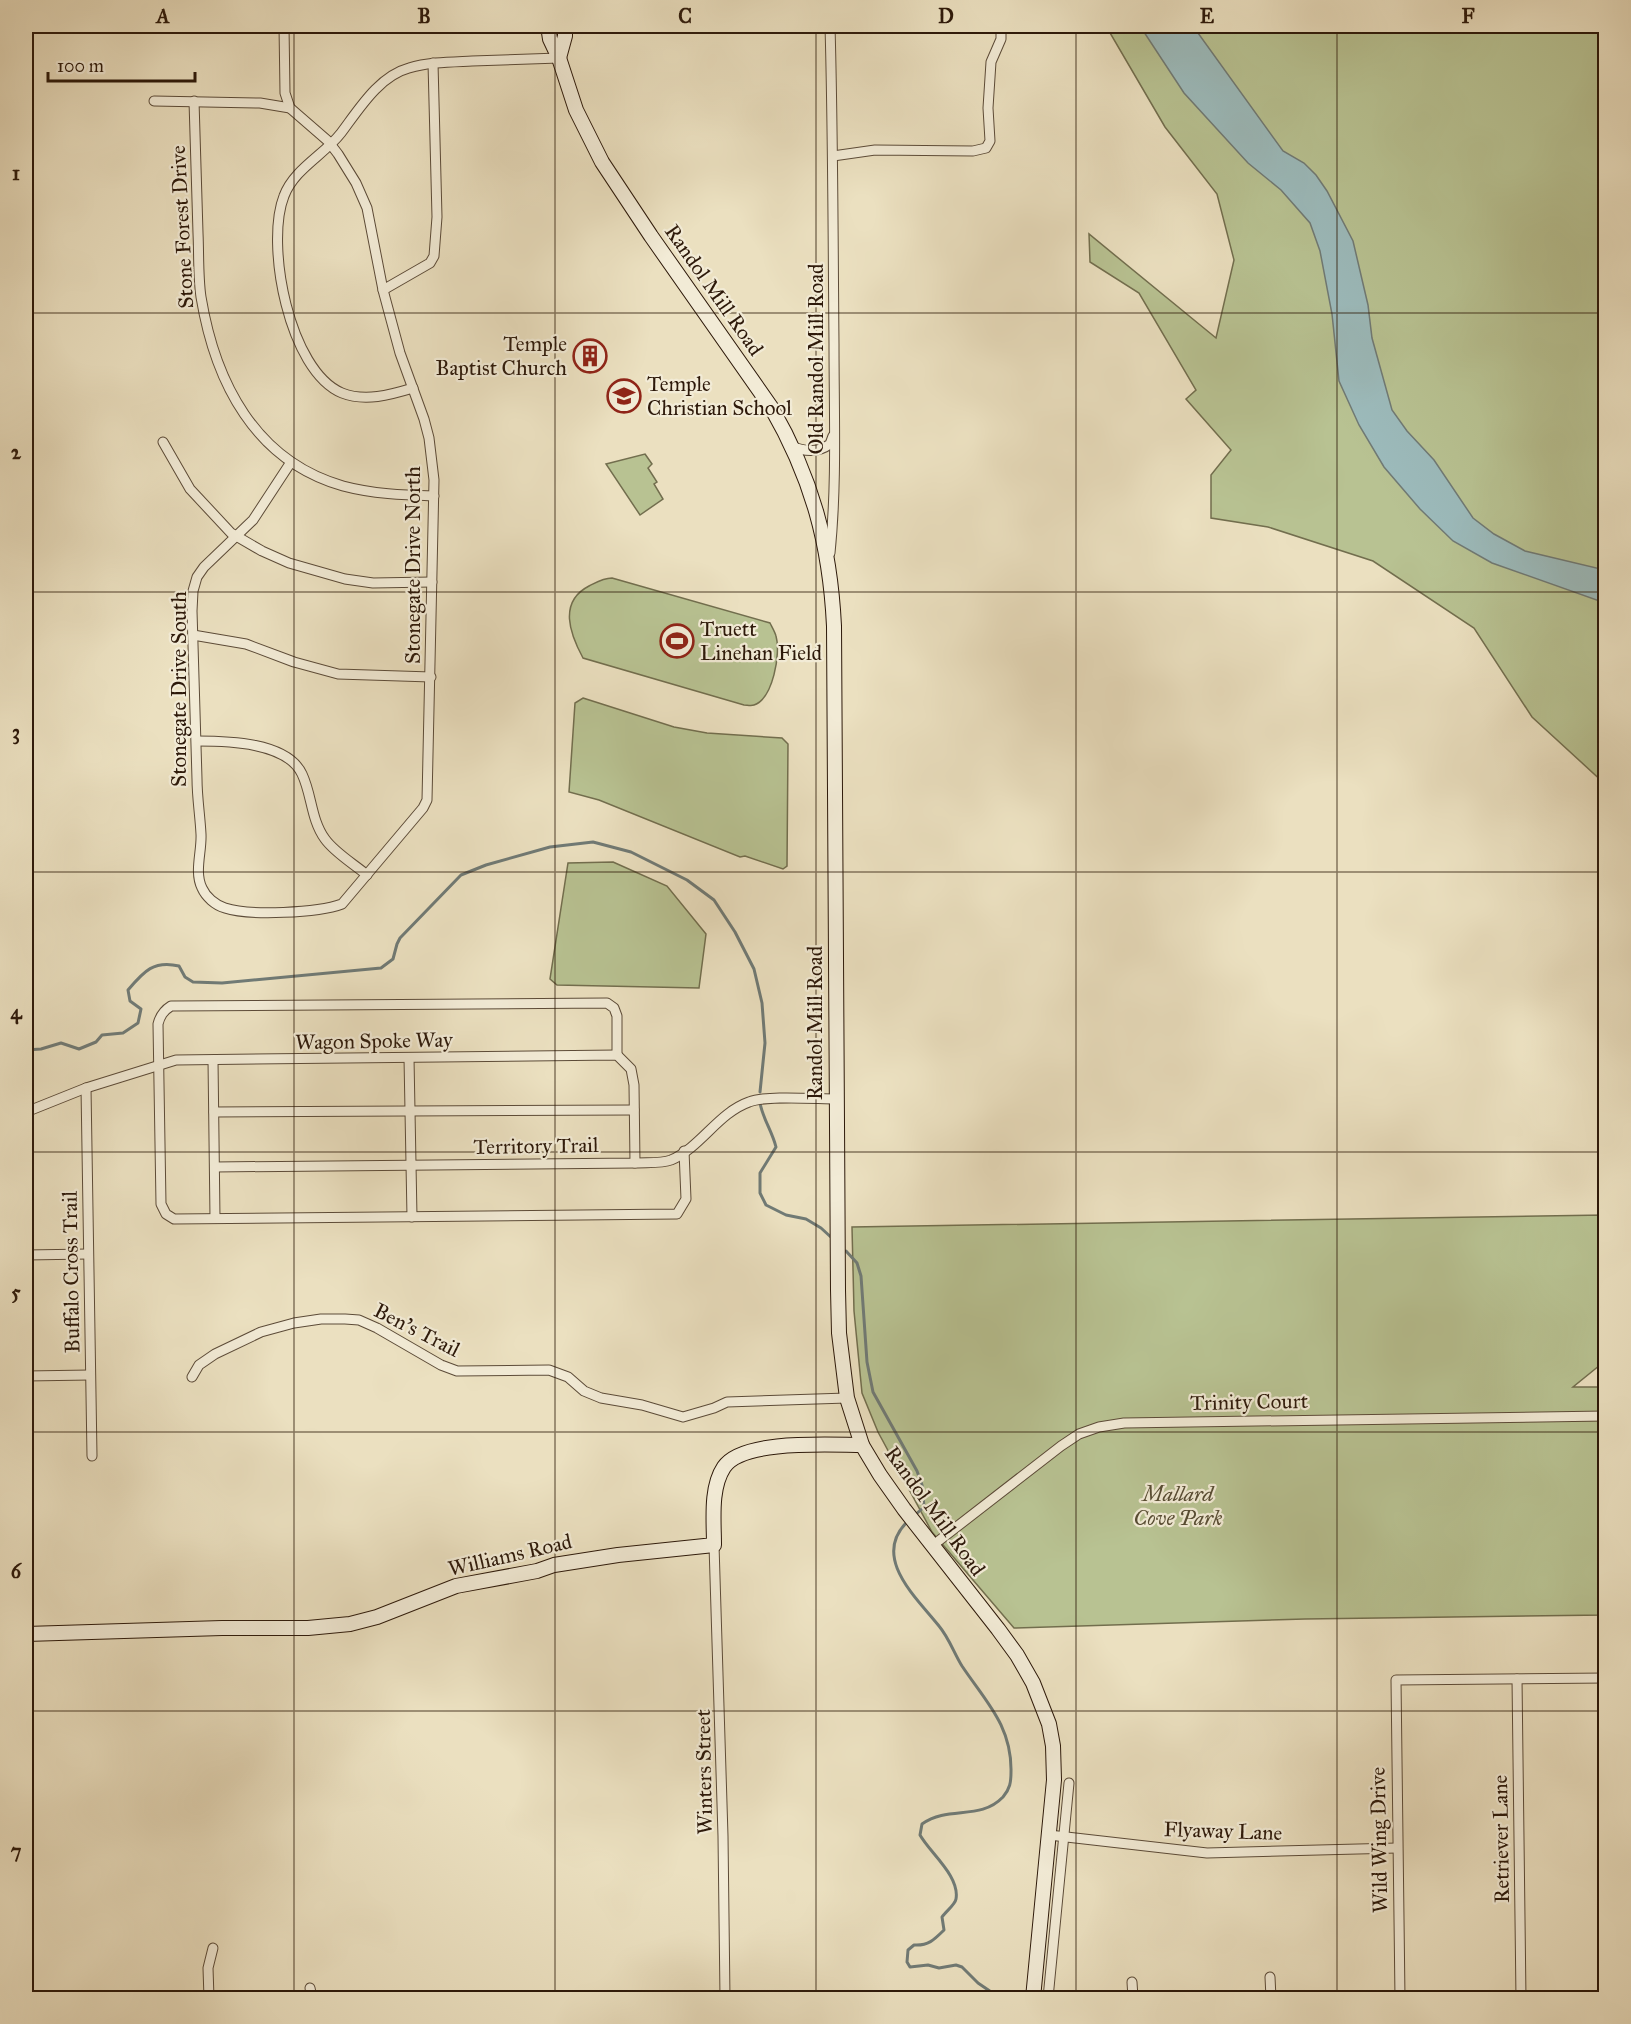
<svg xmlns="http://www.w3.org/2000/svg" width="1631" height="2024" font-family="'IM FELL Great Primer',serif">
	<style>
		.green { fill: #b8c292; stroke: #726e4e; stroke-width: 1.5 }
		.water { fill: #9cbbbc; stroke: #707a75; stroke-width: 1.5 }
		.lines { fill: none; stroke-linecap: round; stroke-linejoin: round }
		.stream { stroke: #707a75; stroke-width: 3 }
		.street-casing { stroke: #5c4b38; stroke-width: 11 }
		.secondary-casing { stroke: #2d190a; stroke-width: 16 }
		.street { stroke: #f2ebd6; stroke-width: 9 }
		.secondary { stroke: #f2ebd6; stroke-width: 14 }
		.grid { fill: none; stroke: #2d190a; stroke-width: 1.5; stroke-opacity: 0.55 }
		.labels { text-anchor: middle; dominant-baseline: central; stroke-width: 4.5; stroke-linejoin: round; paint-order: stroke }
		.street-label { font-size: 21px; fill: #2d190a; stroke: #f2ebd6 }
		.poi-label { font-size: 21px; fill: #2d190a; stroke: #f2ebd6; text-anchor: start }
		.park-label { font-size: 21px; font-style: italic; fill: #574c33; stroke: #f2ebd6 }
		.neatline { fill: none; stroke: #2d190a; stroke-width: 2 }
		.grid-label { font-size: 20px; text-anchor: middle; font-weight: bold; fill: #2d190a }
	</style>
	<rect width="100%" height="100%" fill="#ebe0c0"/>
	<filter id="stains"><feTurbulence type="fractalNoise" baseFrequency=".00333" numOctaves="4"/><feColorMatrix values="0 0 0 0 .2 0 0 0 0 .09 0 0 0 0 .02 0 0 0 .5 -.17"/></filter>
	<radialGradient id="worn" r=".72"><stop offset=".6" stop-color="#630" stop-opacity="0"/><stop offset="1" stop-color="#630" stop-opacity=".3"/></radialGradient>
	<!-- green -->
	<g class="green">
		<polygon points="1106,26 1605,26 1605,784 1532,717 1474,628 1373,561 1268,527 1211,518 1211,475 1231,450 1186,399 1196,390 1139,293 1090,262 1089,234 1216,338 1234,260 1217,194 1165,127"/>
		<polygon points="645,454 652,464 648,468 657,482 654,484 663,499 640,515 606,464"/>
		<path d="M612 578 770 623C772 627 775 632 776 636 781 653 773 699 754 705 751 706 747 705 744 705L583 658C570 634 558 602 589 586 597 582 603 578 612 578Z"/>
		<polygon points="583,698 674,727 707,733 782,738 788,744 787,866 783,869 745,856 740,857 599,800 569,792 575,703"/>
		<polygon points="613,862 667,886 706,934 699,988 557,985 550,979 568,863"/>
		<polygon points="1605,1215 1605,1361 1573,1387 1605,1387 1605,1615 1305,1619 1014,1628 932,1532 878,1432 862,1393 854,1311 852,1227"/>
	</g>
	<!-- water -->
	<polygon class="water" points="1140,26 1193,26 1283,151 1304,163 1316,175 1327,191 1353,241 1368,305 1372,338 1392,410 1407,431 1434,460 1473,518 1494,534 1525,551 1605,570 1605,603 1492,563 1453,541 1420,509 1384,467 1359,425 1339,381 1332,314 1320,251 1310,223 1281,190 1248,163 1184,93"/>
	<g class="lines">
		<!-- stream -->
		<g class="stream">
			<path d="M26 1050 41 1049 61 1043 79 1049 96 1042 102 1035 123 1033 138 1023 141 1009 130 1001 128 990C144 971 154 960 179 966L185 977 193 982 222 983 381 968 393 959 397 944 400 938 461 875 486 865 550 847 593 842 631 852 687 880 714 900 735 932 754 969 762 1003 765 1043 760 1092"/>
			<path d="M760 1103C763 1119 772 1131 776 1147L760 1173V1193L766 1205 786 1215 806 1219 821 1228 833 1239"/>
			<polyline points="846,1251 857,1263 861,1276 867,1362 873,1392 917,1471 922,1485 924,1507 915,1515"/>
			<path d="M908 1521C870 1557 917 1598 939 1626 949 1638 954 1653 962 1666 986 1702 1012 1726 1011 1772 1011 1782 1010 1789 1003 1797 980 1821 949 1805 922 1824L920 1835C930 1853 960 1876 956 1899 955 1905 946 1911 942 1917L944 1930C934 1940 928 1946 914 1945L908 1950 907 1962 910 1967 928 1965 939 1968 956 1965 962 1967 978 1983 1000 1998"/>
		</g>
		<defs>
			<g id="street">
				<path d="M284 26 285 93 290 108 328 141 338 154 356 183 367 208 383 290 400 353 424 419 429 438 434 480 427 800 423 808 342 904C318 913 249 916 225 908 215 905 206 897 202 888 194 872 202 851 201 834 200 815 197 797 197 779 195 723 194 667 192 611L193 591 197 577 204 567 253 520 291 462"/>
				<polyline points="154,101 260,103 290,108"/>
				<path d="M194 101C195 145 197 189 198 233 199 254 198 277 201 297 215 382 255 461 343 486 373 494 403 495 434 496"/>
				<polyline points="833,156 875,150 973,151 986,148 990,141 988,108 991,62 1001,39 1001,26"/>
				<polyline points="383,290 430,263 434,256 437,217 433,63"/>
				<path d="M413 388C390 395 365 402 342 393 289 371 265 244 284 196 294 169 324 155 341 133 359 109 379 76 409 68 429 62 451 62 472 61 501 60 530 59 559 58"/>
				<polyline points="163,442 190,489 231,533 262,551 289,563 345,579 373,583 432,582"/>
				<path d="M791 446C805 452 818 453 830 444L833 436"/>
				<path d="M830 553C837 484 834 414 834 344 833 238 833 132 830 26"/>
				<polyline points="193,635 246,644 294,662 338,674 431,677"/>
				<path d="M197 741C227 741 287 742 302 774 312 795 311 820 325 839 335 853 354 864 367 875"/>
				<path d="M617 1055V1016L614 1008 607 1003 171 1006C163 1011 160 1016 158 1024L161 1204 166 1214 174 1219 677 1214 686 1199 684 1151"/>
				<polyline points="409,1058 412,1217"/>
				<polyline points="213,1060 215,1218"/>
				<polyline points="86,1088 92,1456"/>
				<polyline points="26,1112 86,1088 176,1060 617,1055 631,1069 634,1085 635,1163"/>
				<polyline points="214,1112 634,1110"/>
				<path d="M215 1167 635 1163C645 1162 661 1164 671 1160 701 1147 718 1113 749 1102 766 1095 816 1099 837 1099"/>
				<polyline points="26,1255 88,1254"/>
				<polyline points="26,1376 90,1375"/>
				<polyline points="192,1377 199,1365 215,1354 261,1332 294,1323 321,1319 345,1319 359,1320 377,1328 441,1365 457,1371 549,1370 568,1377 584,1391 601,1398 642,1405 683,1417 714,1408 727,1402 847,1398"/>
				<polyline points="714,1545 723,1836 725,1998"/>
				<polyline points="932,1546 1061,1446 1079,1434 1099,1427 1124,1423 1606,1416"/>
				<polyline points="1517,1679 1521,1998"/>
				<polyline points="1049,1835 1207,1853 1397,1848"/>
				<polyline points="1270,1977 1271,1998"/>
				<polyline points="1132,1982 1133,1998"/>
				<polyline points="310,1988 312,1998"/>
				<polyline points="209,1998 208,1968 213,1948"/>
				<polyline points="1048,1998 1069,1783"/>
				<polyline points="1400,1998 1396,1680 1606,1678"/>
			</g>
			<g id="secondary">
				<path d="M548 26 550 39 559 58 576 110 602 162 651 236 771 407C812 478 830 544 834 626L838 1290 839 1333 847 1398 862 1445 880 1475 904 1509 998 1629 1017 1655 1033 1683 1049 1724 1053 1746 1054 1780 1033 1998"/>
				<polyline points="559,58 565,36 565,26"/>
				<path d="M26 1634 222 1628H308L350 1624 377 1617 456 1586 537 1571 554 1565 618 1555 714 1545C714 1521 710 1488 724 1467 743 1439 830 1445 862 1445"/>
			</g>
		</defs>
		<!-- street casing -->
		<use href="#street" class="street-casing"/>
		<!-- secondary casing -->
		<use href="#secondary" class="secondary-casing"/>
		<!-- street -->
		<use href="#street" class="street"/>
		<!-- secondary -->
		<use href="#secondary" class="secondary"/>
	</g>
	<!-- grid -->
	<path class="grid" d="M294 26V1998M555 26V1998M816 26V1998M1076 26V1998M1337 26V1998M26 313H1606M26 592H1606M26 872H1606M26 1152H1606M26 1432H1606M26 1711H1606"/>
	<!-- icons -->
	<defs>
		<symbol id="building-ring" viewBox="-11 -11 22 22"><circle r="9.5" fill="#f2ebd6" stroke="#8f2418" stroke-width="1.5"/><path d="M-4-6H4V6H1V3H-1V6H-4ZM-2.5-4.3h1.7v1.8h-1.7ZM.8-4.3h1.7v1.8H.8ZM-2.5-1h1.7V.8h-1.7ZM.8-1h1.7V.8H.8Z" fill="#8f2418"/></symbol>
		<symbol id="school-ring" viewBox="-11 -11 22 22"><circle r="9.5" fill="#f2ebd6" stroke="#8f2418" stroke-width="1.5"/><path d="M0-5L7-2L0 1L-7-2ZM-4 1L0 2.5L4 1V4Q0 6-4 4Z" fill="#8f2418"/></symbol>
		<symbol id="stadium-ring" viewBox="-11 -11 22 22"><circle r="9.5" fill="#f2ebd6" stroke="#8f2418" stroke-width="1.5"/><path d="M0-5a6.5 5 0 1 0 0 10a6.5 5 0 1 0 0-10ZM-3.5-1.8h7v3.6h-7Z" fill="#8f2418"/></symbol>
	</defs>
	<g fill-rule="evenodd">
		<use href="#building-ring" x="571" y="337" width="38" height="38"/>
		<use href="#school-ring" x="605" y="377" width="38" height="38"/>
		<use href="#stadium-ring" x="658" y="622" width="38" height="38"/>
	</g>
	<g class="labels">
		<!-- street labels -->
		<g class="street-label">
			<text transform="translate(182 227) rotate(-93)">Stone Forest Drive</text>
			<text transform="translate(714 290) rotate(55)">Randol Mill Road</text>
			<text transform="translate(816 359) rotate(-90)">Old Randol Mill Road</text>
			<text transform="translate(413 565) rotate(-90)">Stonegate Drive North</text>
			<text transform="translate(179 689) rotate(-90)">Stonegate Drive South</text>
			<text transform="translate(815 1023) rotate(-90)">Randol Mill Road</text>
			<text transform="translate(374 1041) rotate(-1)">Wagon Spoke Way</text>
			<text transform="translate(536 1146) rotate(-1)">Territory Trail</text>
			<text transform="translate(71 1272) rotate(-91)">Buffalo Cross Trail</text>
			<text transform="translate(417 1330) rotate(27)">Ben's Trail</text>
			<text transform="translate(1249 1402) rotate(-1)">Trinity Court</text>
			<text transform="translate(935 1511) rotate(54)">Randol Mill Road</text>
			<text transform="translate(510 1555) rotate(-13)">Williams Road</text>
			<text transform="translate(704 1772) rotate(-91)">Winters Street</text>
			<text transform="translate(1223 1831) rotate(2)">Flyaway Lane</text>
			<text transform="translate(1501 1839) rotate(-91)">Retriever Lane</text>
			<text transform="translate(1379 1840) rotate(-91)">Wild Wing Drive</text>
		</g>
		<!-- poi labels -->
		<g class="poi-label">
			<text x="567" y="344" text-anchor="end">Temple<tspan x="567" dy="24">Baptist Church</tspan></text>
			<text x="647" y="384">Temple<tspan x="647" dy="24">Christian School</tspan></text>
			<text x="700" y="629">Truett<tspan x="700" dy="24">Linehan Field</tspan></text>
		</g>
		<!-- park labels -->
		<g class="park-label">
			<text x="1178" y="1494">Mallard<tspan x="1178" dy="24">Cove Park</tspan></text>
		</g>
	</g>
	<!-- margin -->
	<rect width="1631" height="2024" fill="none" stroke="#ebe0c0" stroke-width="66"/>
	<!-- scale -->
	<path d="M48 72v9h147v-9" fill="none" stroke="#2d190a" stroke-width="3"/>
	<text x="57" y="72" font-size="18" fill="#2d190a" stroke="#f2ebd6" stroke-width="4.5" paint-order="stroke">100 m</text>
	<rect x="33" y="33" width="1565" height="1958" class="neatline"/>
	<g class="grid-label">
		<text x="163" y="23">A</text>
		<text x="424" y="23">B</text>
		<text x="685" y="23">C</text>
		<text x="946" y="23">D</text>
		<text x="1207" y="23">E</text>
		<text x="1468" y="23">F</text>
		<text x="16" y="180">1</text>
		<text x="16" y="459">2</text>
		<text x="16" y="739">3</text>
		<text x="16" y="1019">4</text>
		<text x="16" y="1299">5</text>
		<text x="16" y="1578">6</text>
		<text x="16" y="1858">7</text>
	</g>
	<rect width="100%" height="100%" filter="url(#stains)"/>
	<rect width="100%" height="100%" fill="url(#worn)"/>
</svg>
